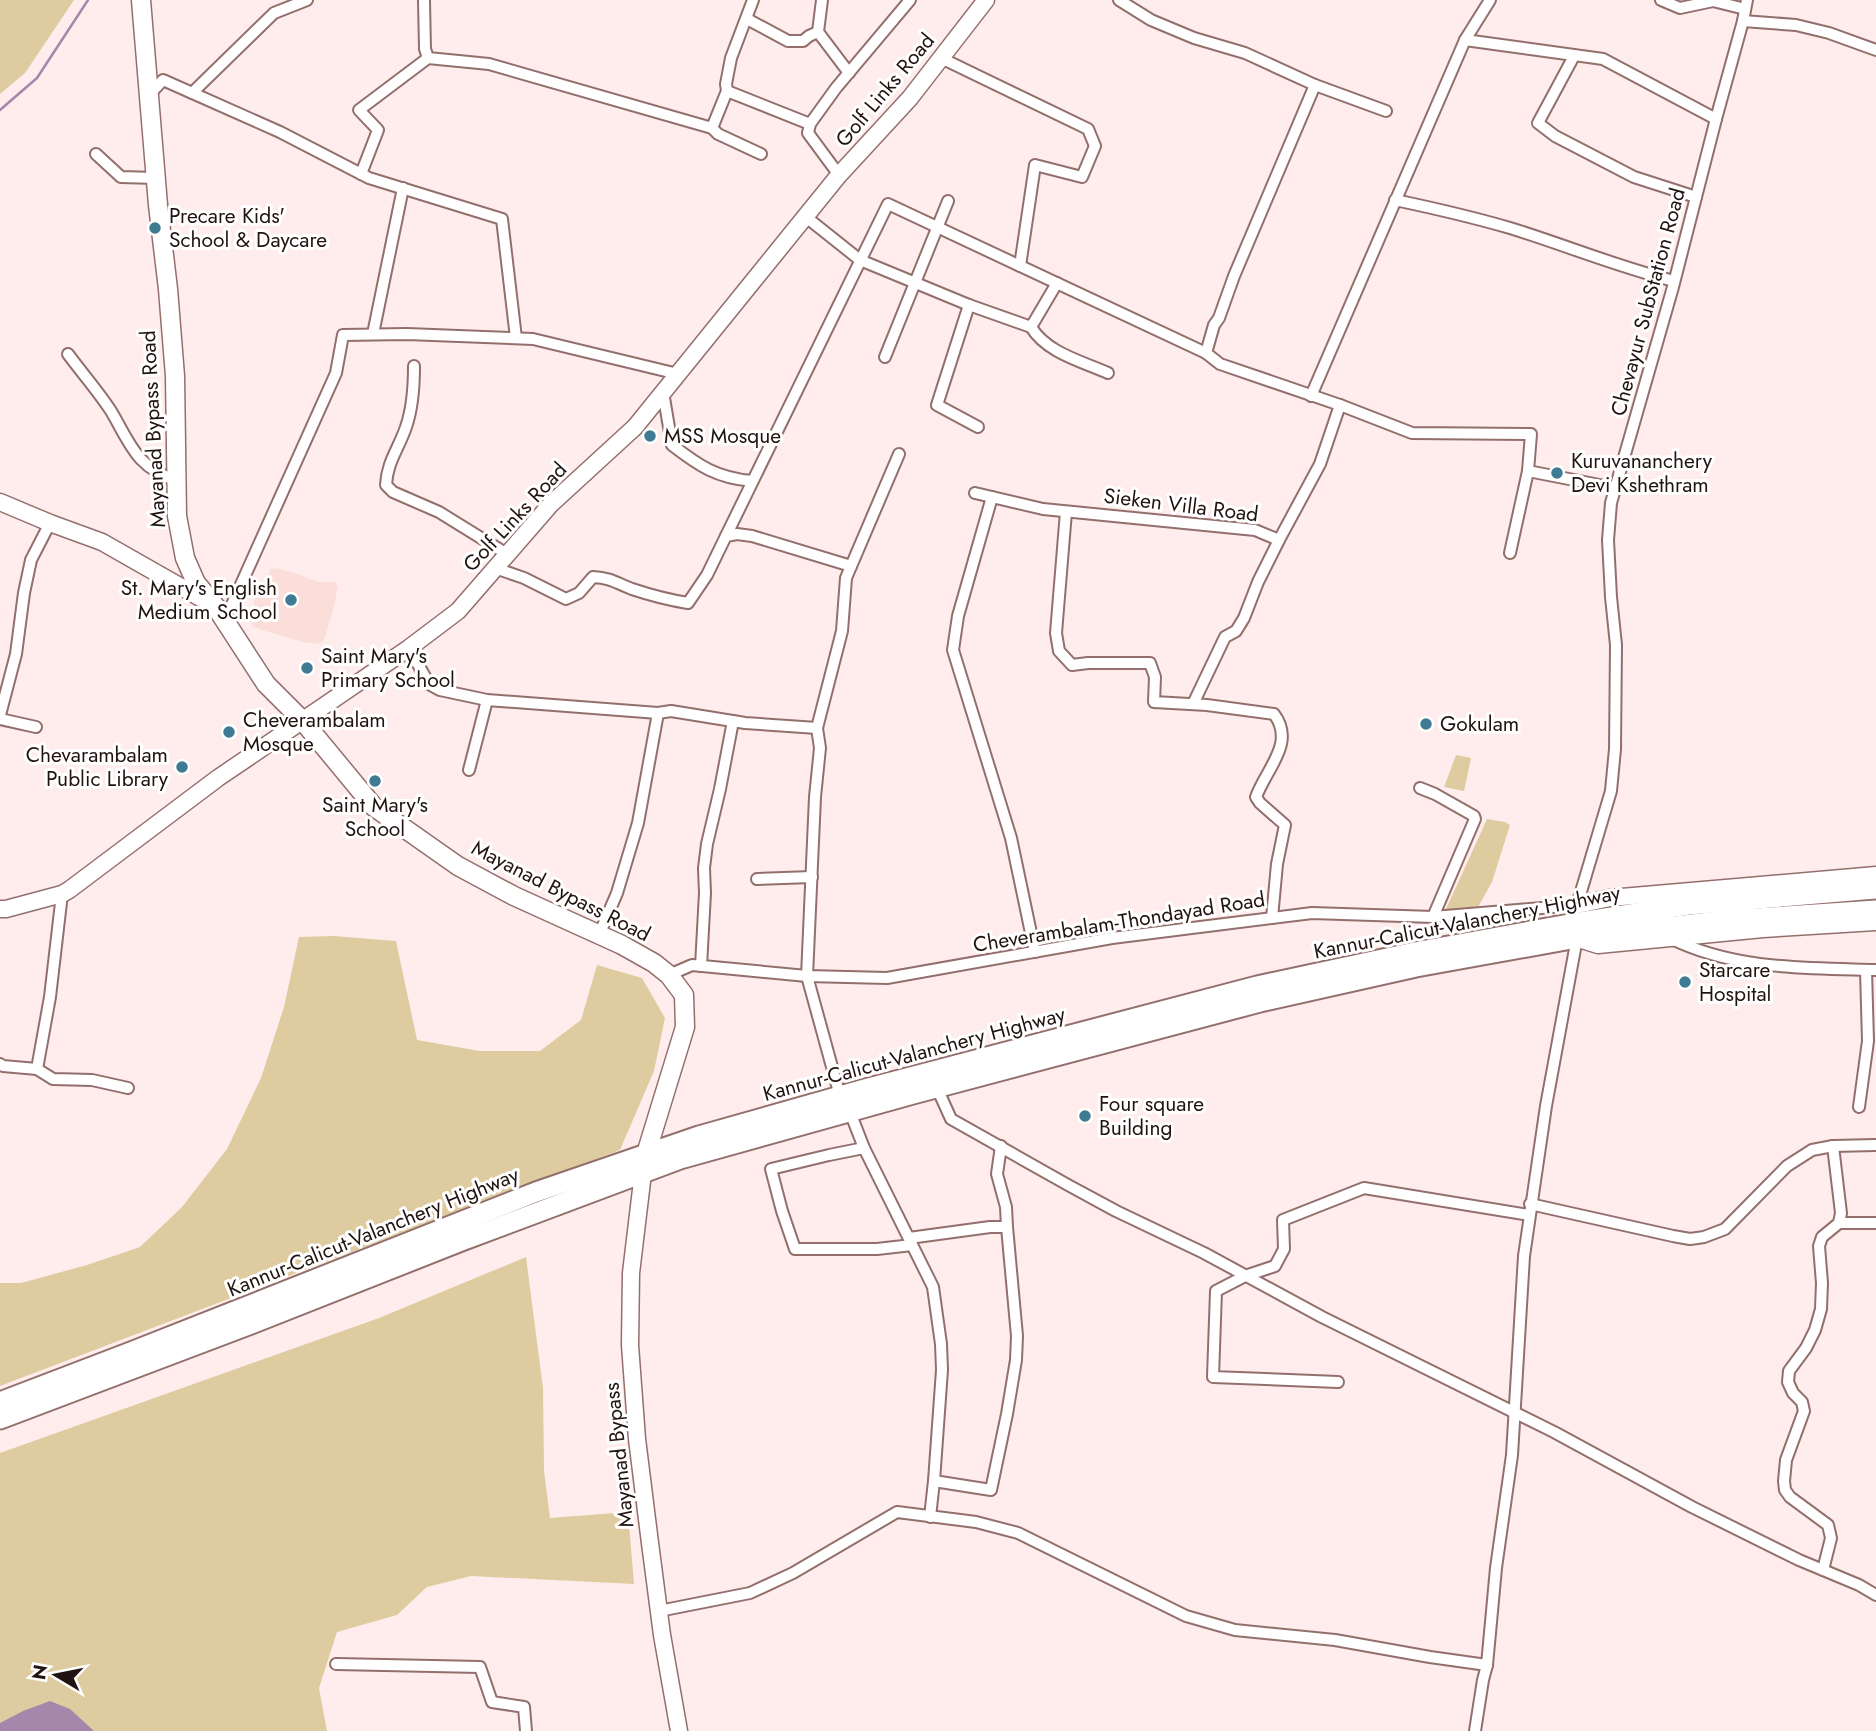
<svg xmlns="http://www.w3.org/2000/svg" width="1876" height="1731" font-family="Jost,sans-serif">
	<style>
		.built { fill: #fbddda }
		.green { fill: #decca0 }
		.water { fill: #a587ab }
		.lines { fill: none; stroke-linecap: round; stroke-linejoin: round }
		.stream { stroke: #a587ab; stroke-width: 2.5 }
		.street-casing { stroke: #936f6c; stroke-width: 14 }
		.secondary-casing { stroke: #936f6c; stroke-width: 19 }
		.primary-casing { stroke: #936f6c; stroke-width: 21 }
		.highway-casing { stroke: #936f6c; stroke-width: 23 }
		.street { stroke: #fff; stroke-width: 10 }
		.secondary { stroke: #fff; stroke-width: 16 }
		.primary { stroke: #fff; stroke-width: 18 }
		.highway { stroke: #fff; stroke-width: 19 }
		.poi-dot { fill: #3f7c93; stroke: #fff; stroke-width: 2.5 }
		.labels { text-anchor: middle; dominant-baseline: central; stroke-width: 6; stroke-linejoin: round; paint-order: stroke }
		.street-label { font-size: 21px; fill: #211312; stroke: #fff }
		.poi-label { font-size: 21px; fill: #211312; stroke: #fff; text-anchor: start }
	</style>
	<rect width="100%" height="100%" fill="#feedec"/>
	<!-- built -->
	<polygon class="built" points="275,568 295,573 318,582 335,582 338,587 332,614 324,640 319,644 303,642 262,630 253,627 250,620 255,598 265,590 270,569"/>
	<!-- green -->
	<g class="green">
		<polygon points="0,0 74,0 25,73 0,94"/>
		<polygon points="1456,755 1471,758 1464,791 1444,787"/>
		<polygon points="1487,819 1505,822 1510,825 1492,882 1477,909 1446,909"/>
		<polygon points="334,936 396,941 417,1040 480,1051 540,1051 581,1020 597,965 642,978 665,1018 654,1071 620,1150 0,1386 0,1283 21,1283 87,1265 140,1247 182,1207 227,1149 261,1078 284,1007 299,937"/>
		<polygon points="526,1257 543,1388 544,1471 550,1518 628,1512 634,1584 471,1576 427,1587 397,1615 337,1632 319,1688 327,1731 0,1731 0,1453 379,1318"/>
	</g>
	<!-- water -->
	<polygon class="water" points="50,1701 70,1709 94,1731 0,1731 0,1723 23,1711"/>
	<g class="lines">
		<!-- stream -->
		<polyline class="stream" points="0,110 37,78 88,0"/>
		<defs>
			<g id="street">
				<polyline points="424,0 425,49 428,58 489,64 712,128 718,134 761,154"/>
				<polyline points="822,0 818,32 849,73"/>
				<polyline points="1119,0 1151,20 1194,38 1245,53 1315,85 1234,276 1219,318 1214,325 1206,353 1220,364 1340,405 1412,433 1531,434 1528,471 1615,488"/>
				<polyline points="1661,0 1680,8 1713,1 1745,9"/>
				<polyline points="747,19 788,41 803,41 809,36 818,32"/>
				<polyline points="1743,21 1796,25 1829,33 1876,50"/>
				<polyline points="1465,40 1603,59 1716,119"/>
				<polyline points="1574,56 1538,123 1555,136 1634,177 1696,197"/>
				<polyline points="941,58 1088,129 1095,146 1082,177 1035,165 1020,266"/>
				<polyline points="1315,85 1386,111"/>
				<polyline points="727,91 810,124"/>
				<polyline points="192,93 274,13 307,0"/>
				<polyline points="148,96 163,80 280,132 369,178 502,219 516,338"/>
				<polyline points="712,128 727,91 726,84 731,58 753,0"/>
				<polyline points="96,154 121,177 156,178"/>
				<polyline points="361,174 378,130 359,110 428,58"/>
				<polyline points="839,175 808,133 810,124 836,88 910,0"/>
				<path d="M1395 200C1433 208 1472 217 1510 228 1565 245 1618 267 1674 281"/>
				<polyline points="806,217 860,260 969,305 1031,327 1057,283"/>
				<polyline points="969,305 937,405 978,427"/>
				<path d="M1031 327C1047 353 1081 361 1108 373"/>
				<polyline points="373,334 403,188"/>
				<path d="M68 354C82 373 98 391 111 411 131 445 136 467 177 481"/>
				<polyline points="885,357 948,201"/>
				<path d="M414 366C414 387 413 407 406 427 399 448 387 462 386 485L393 492 439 512 507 554"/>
				<path d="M663 392 672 445C699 466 717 478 752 481"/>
				<polyline points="1311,396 1465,40 1490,0"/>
				<polyline points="975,493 1043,509 1255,530 1279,540 1258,582 1244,618 1236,631 1225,637 1193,704"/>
				<polyline points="992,497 958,616 953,650 1011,838 1035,952"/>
				<path d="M1066 512 1056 633 1059 651 1072 665 1088 663H1150L1155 677 1154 702 1207 705 1274 714C1296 743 1266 769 1256 797L1260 803 1285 825 1277 864 1272 918"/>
				<polyline points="726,536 888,204 1206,353"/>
				<polyline points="1279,540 1320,464 1340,405"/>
				<polyline points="1510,553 1528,471"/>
				<path d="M495 568 524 578 566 599 579 593 593 577C612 578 616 583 632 589 650 595 669 600 688 603L707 575 726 536 737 534 752 536 851 566"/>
				<polyline points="225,620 336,373 343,335 407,334 533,339 678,374"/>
				<polyline points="409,648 429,684 440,690 487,700 658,713 671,711 745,723 817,728"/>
				<polyline points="0,715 16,654 24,593 31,560 50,523"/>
				<polyline points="0,719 36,727"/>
				<polyline points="469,770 487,700"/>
				<polyline points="1420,788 1435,794 1474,816 1475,819 1433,917"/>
				<polyline points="757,879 812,877"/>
				<polyline points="599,935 617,893 638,823 658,713"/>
				<path d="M1670 938C1734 970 1806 968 1876 970"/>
				<polyline points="701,966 705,893 704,868 707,844 720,789 733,721"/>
				<polyline points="669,975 692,965 807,976 887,978 1112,938 1312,913 1433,917 1577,905 1611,791 1615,749 1616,645 1611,597 1608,540 1611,503 1673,287 1716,119 1743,21 1747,0"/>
				<polyline points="0,1064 3,1066 37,1069 53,1079 92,1080 128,1088"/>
				<polyline points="37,1069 50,997 62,894"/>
				<polyline points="937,1088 951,1119 1068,1185 1116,1211 1204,1253 1322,1317 1554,1432 1692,1507 1799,1560 1859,1585 1876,1595"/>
				<polyline points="840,1096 807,976 815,797 820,748 817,728 842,631 846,578 899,454"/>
				<polyline points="1859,1107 1868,1041 1866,970"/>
				<polyline points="850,1112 864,1148 933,1287 941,1344 942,1370 934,1481 991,1490 1007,1414 1016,1360 1017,1336 1007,1227 990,1227 909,1238"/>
				<polyline points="1001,1146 997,1174 1006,1207 1007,1227"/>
				<polyline points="864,1148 829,1155 771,1169 782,1211 795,1249 877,1249 912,1245"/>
				<polyline points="1530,1204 1673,1236 1690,1239 1704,1237 1725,1229 1787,1166 1812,1150 1833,1146 1876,1145"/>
				<polyline points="1839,1223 1876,1223"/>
				<polyline points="1338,1382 1213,1377 1216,1291 1245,1276 1275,1266 1284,1249 1283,1220 1364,1188 1529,1215"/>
				<polyline points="930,1517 934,1481"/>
				<polyline points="1823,1570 1831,1538 1828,1525 1790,1497 1785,1490 1784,1481 1786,1460 1804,1411 1802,1402 1793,1393 1788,1382 1789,1371 1806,1348 1815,1330 1821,1309 1822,1283 1819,1246 1822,1237 1839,1223 1841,1213 1833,1146"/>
				<polyline points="659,1611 750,1593 793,1573 897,1512 976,1522 1018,1533 1186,1616 1235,1630 1335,1640 1430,1657 1487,1665"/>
				<polyline points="336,1664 480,1667 492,1702 524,1707 526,1731"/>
				<polyline points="1475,1731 1483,1680 1487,1665 1496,1568 1512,1455 1524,1256 1546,1106 1577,938"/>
			</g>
			<g id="secondary">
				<polyline points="0,502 50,523 102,542 211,604"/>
				<polyline points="1577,905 1610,898 1876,875"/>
				<polyline points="0,909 6,909 62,894 69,890 218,778 409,648 458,611 551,504 635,427 839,175 910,98 986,0"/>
				<polyline points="1579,939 1598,945 1763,929 1876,922"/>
				<polyline points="643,1173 631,1273 630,1345 637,1439 650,1543 662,1635 679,1731"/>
			</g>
			<polyline id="primary" points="141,0 158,205 168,289 175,376 177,516 185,558 196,583 216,607 266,684 302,720 374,807 458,866 514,896 622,945 654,963 669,975 684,995 685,1027 646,1154"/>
			<g id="highway">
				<polyline points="0,1402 131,1352 536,1192 699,1136 865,1089 1257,986 1415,952 1580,922 1688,905 1876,889"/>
				<polyline points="0,1419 251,1324 464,1240 680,1159 913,1094 1260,1002 1416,967 1577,938 1726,920 1876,910"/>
			</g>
		</defs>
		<!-- street casing -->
		<use href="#street" class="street-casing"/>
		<!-- secondary casing -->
		<use href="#secondary" class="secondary-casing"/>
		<!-- primary casing -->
		<use href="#primary" class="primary-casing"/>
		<!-- highway casing -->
		<use href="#highway" class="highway-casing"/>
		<!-- street -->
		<use href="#street" class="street"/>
		<!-- secondary -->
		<use href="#secondary" class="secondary"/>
		<!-- primary -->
		<use href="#primary" class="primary"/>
		<!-- highway -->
		<use href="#highway" class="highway"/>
	</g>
	<!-- markers -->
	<g class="poi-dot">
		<circle cx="155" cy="228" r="7"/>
		<circle cx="650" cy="436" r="7"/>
		<circle cx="1557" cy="473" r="7"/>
		<circle cx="291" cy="600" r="7"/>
		<circle cx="307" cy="668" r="7"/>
		<circle cx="1426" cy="724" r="7"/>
		<circle cx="229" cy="732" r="7"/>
		<circle cx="182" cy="767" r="7"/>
		<circle cx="375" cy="781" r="7"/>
		<circle cx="1685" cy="982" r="7"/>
		<circle cx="1085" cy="1116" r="7"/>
	</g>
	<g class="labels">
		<!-- street labels -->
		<g class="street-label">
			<text transform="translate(885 90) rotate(-50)">Golf Links Road</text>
			<text transform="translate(1648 302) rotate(-75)">Chevayur SubStation Road</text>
			<text transform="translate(153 429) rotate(-93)">Mayanad Bypass Road</text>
			<text transform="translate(1181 505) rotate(7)">Sieken Villa Road</text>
			<text transform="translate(515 517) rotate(-47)">Golf Links Road</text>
			<text transform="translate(561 891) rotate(27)">Mayanad Bypass Road</text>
			<text transform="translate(1119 922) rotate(-9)">Cheverambalam-Thondayad Road</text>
			<text transform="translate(1467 922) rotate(-11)">Kannur-Calicut-Valanchery Highway</text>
			<text transform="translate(914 1054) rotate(-15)">Kannur-Calicut-Valanchery Highway</text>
			<text transform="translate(373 1232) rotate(-22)">Kannur-Calicut-Valanchery Highway</text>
			<text transform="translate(619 1455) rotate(-96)">Mayanad Bypass</text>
		</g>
		<!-- poi labels -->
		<g class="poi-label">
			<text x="169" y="216">Precare Kids'<tspan x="169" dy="24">School &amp; Daycare</tspan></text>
			<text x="664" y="436">MSS Mosque</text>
			<text x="1571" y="461">Kuruvananchery<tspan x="1571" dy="24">Devi Kshethram</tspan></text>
			<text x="277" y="588" text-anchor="end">St. Mary's English<tspan x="277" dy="24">Medium School</tspan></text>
			<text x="321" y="656">Saint Mary's<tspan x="321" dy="24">Primary School</tspan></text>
			<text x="243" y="720">Cheverambalam<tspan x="243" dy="24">Mosque</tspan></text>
			<text x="1440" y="724">Gokulam</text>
			<text x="168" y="755" text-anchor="end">Chevarambalam<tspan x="168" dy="24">Public Library</tspan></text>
			<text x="375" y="805" text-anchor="middle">Saint Mary's<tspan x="375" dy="24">School</tspan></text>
			<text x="1699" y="970">Starcare<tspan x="1699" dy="24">Hospital</tspan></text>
			<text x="1099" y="1104">Four square<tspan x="1099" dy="24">Building</tspan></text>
		</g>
	</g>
	<!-- north arrow -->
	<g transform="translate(56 1675) rotate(280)" stroke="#ffffff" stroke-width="5" paint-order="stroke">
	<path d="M0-5L12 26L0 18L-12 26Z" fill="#211312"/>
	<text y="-10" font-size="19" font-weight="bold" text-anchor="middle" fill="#211312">N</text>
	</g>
</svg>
